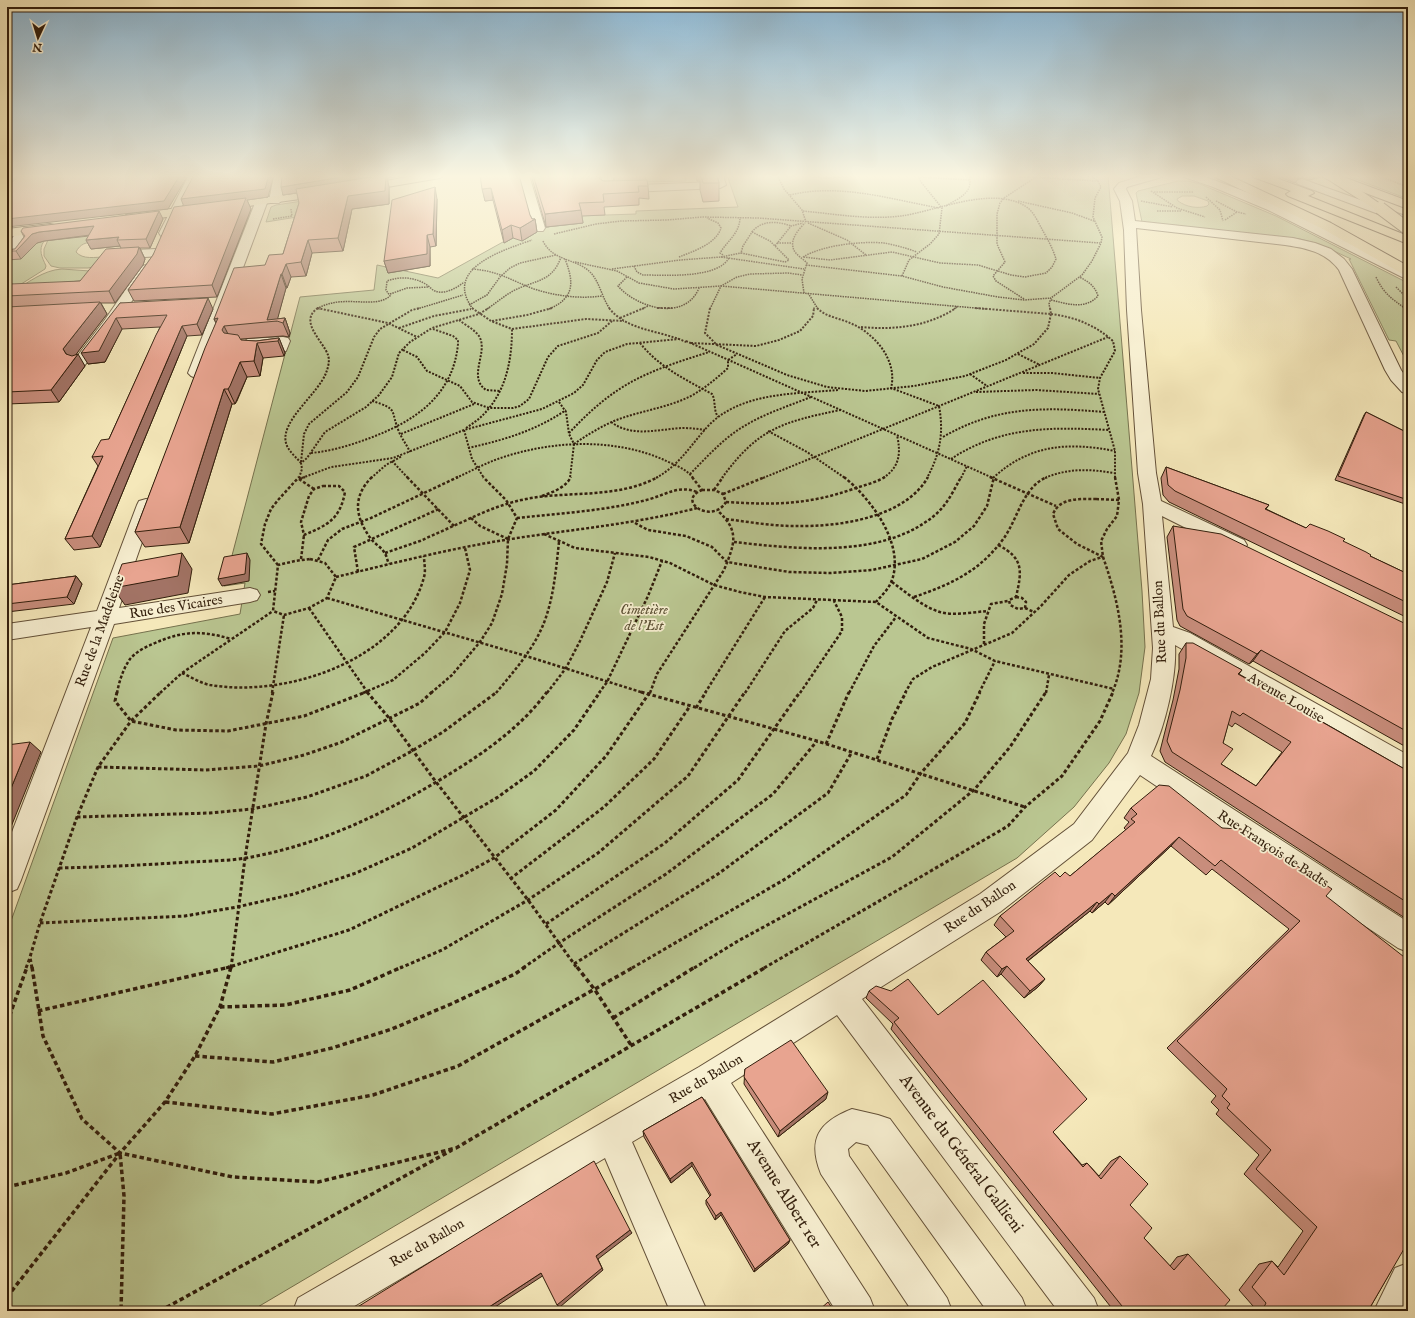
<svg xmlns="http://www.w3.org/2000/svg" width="1415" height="1318" font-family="'IM FELL English',serif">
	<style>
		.green { fill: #bac691; stroke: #76724e; fill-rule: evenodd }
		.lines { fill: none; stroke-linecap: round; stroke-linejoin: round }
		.minor-casing { stroke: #635038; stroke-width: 2 }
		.major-casing { stroke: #321e0c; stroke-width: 2 }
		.highway-casing { stroke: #321e0c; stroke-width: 2 }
		.path-far4 { stroke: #321e0c; stroke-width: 1.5; stroke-dasharray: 1.5 1; stroke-linecap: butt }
		.path-far3 { stroke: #321e0c; stroke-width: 2; stroke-dasharray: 2 1.5; stroke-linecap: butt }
		.path-far2 { stroke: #321e0c; stroke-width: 2.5; stroke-dasharray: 3 2; stroke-linecap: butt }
		.path-far1 { stroke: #321e0c; stroke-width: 3; stroke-dasharray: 3.5 2.5; stroke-linecap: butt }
		.path { stroke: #321e0c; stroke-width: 3.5; stroke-dasharray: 4.5 3; stroke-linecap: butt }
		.minor { fill: #f8f0d2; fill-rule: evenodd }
		.major { fill: #f5e8ba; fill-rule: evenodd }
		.highway { fill: #f5e8ba; fill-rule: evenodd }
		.highway-bridge-casing { stroke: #321e0c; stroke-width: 14; stroke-linecap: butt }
		.highway-bridge { stroke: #f5e8ba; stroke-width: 12 }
		.wall { fill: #c88d7c; stroke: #321e0c; fill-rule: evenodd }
		.shaded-wall { fill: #a27365; stroke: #321e0c }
		.building { fill: #e8a490; stroke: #321e0c; fill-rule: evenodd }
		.labels { text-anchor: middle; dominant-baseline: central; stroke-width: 3.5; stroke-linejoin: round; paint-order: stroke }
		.street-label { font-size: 14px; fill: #321e0c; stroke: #f8f0d2 }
		.park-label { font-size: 14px; font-style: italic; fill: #5b5034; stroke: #f8f0d2 }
		.near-street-label { font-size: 17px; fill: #321e0c; stroke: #f8f0d2 }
	</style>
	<rect width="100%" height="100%" fill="#f5e8ba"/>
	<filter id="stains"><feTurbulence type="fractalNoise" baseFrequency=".005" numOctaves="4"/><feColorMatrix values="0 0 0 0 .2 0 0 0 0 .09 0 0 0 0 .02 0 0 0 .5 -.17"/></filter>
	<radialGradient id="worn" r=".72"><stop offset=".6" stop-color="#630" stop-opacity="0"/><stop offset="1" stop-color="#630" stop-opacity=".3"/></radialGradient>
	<!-- green -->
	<g class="green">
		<polygon points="644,175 685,175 686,181 645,182"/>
		<polygon points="727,175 1108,175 1142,591 1145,647 1139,693 1126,734 1109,763 1074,807 1017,858 251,1311 7,1311 7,932 113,638 240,614 245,583 224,586 300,297 374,290 377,265 438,278 530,227 531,229 549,227 547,217 636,214 636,211 738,207"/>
		<polygon points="1345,175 1408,175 1408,199"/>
		<path d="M1178 181H1188L1200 184 1276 216 1408 283V364L1396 341 1389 340 1349 259H1351L1319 244 1300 239 1142 222 1136 193 1138 191ZM1182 196H1194L1208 201 1209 204 1207 206C1198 209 1186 207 1178 201L1177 199Z"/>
		<polygon points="342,195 303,216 266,222 271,207 276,205"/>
		<path d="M98 234 95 242C86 242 80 244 76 252 83 260 95 257 105 257L93 267 88 268H60L51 266 44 256V249L48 240Z"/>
		<path d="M44 241C38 250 42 257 46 266L45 269 7 293V260L36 243Z"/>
		<path d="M62 269 90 271 77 289 12 292C28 283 43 270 62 269Z"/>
	</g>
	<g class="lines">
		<defs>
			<g id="minor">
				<polygon points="189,175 200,175 171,233 169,236 161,236 159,233"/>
				<polygon points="274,175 285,175 281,201 279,203 271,203 269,201"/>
				<polygon points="518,175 529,175 545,228 543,231 535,231 533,228"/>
				<polygon points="602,175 613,175 613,186 714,182 712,175 723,175 726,185 720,188 608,193 604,192 602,190"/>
				<path d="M1145 175H1163L1162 177 1127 187 1126 189 1132 201 1135 221 1293 238 1315 243 1331 249 1344 259 1352 269 1401 370 1408 380V394L1402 392 1391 380 1385 370 1339 270C1326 252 1306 248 1285 245L1136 228 1141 310 1156 473 1161 501 1244 540 1247 545 1244 550 1237 551 1230 550 1162 516 1173 627 1190 633 1408 755V777L1399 774 1175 645C1177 677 1165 727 1151 756L1408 922V952L1398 948 1140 775 1092 840 1000 912 862 999 1094 1298 1099 1311H1058L837 1015 731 1083 870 1298 875 1311H836L705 1099 632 1142 707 1311H670L605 1158 346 1311H293L298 1298 699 1067 980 894 1074 824 1128 753 1139 725 1151 679 1153 648 1143 504 1138 473 1127 310 1124 230 1120 201 1114 189 1119 183Z"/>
				<polygon points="1183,175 1200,175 1249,193 1304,218 1408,271 1408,280 1268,210 1213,187 1184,177"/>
				<polygon points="1302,179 1408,217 1408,225 1298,184 1296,182 1298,180"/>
				<polygon points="261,200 265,201 267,203 204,373 201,376 196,378 191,376 188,373 255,203 257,201"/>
				<polygon points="24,227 28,228 30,231 23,240 27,241 29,244 19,257 7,258 7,250 12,249 9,248 7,245 20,228"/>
				<polygon points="156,249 161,250 162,253 161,256 113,259 108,258 107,255 108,252 113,251"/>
				<polygon points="147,265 152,266 154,269 114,327 85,365 80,367 75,365 72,362 75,359 104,321 142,266"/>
				<polygon points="283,337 288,338 290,341 286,351 254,354 249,353 247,350 249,347 245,342 247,339"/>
				<polygon points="146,499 153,501 155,505 119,608 250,588 257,590 260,595 257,600 250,602 114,624 21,880 17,889 7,893 7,845 91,627 7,640 7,624 97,611 137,505 139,501"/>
				<path d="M852 1109 878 1115 890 1119 1022 1298 1027 1311H987L868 1145 856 1142 848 1149 849 1156 947 1298 952 1311H912L821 1174C807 1139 819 1122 852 1109Z"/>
				<polygon points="1408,1263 1408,1311 1374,1311 1395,1268"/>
			</g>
			<g id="major">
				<polygon points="419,175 445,175 440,178 358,192 354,191 352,189 354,187 358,186"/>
				<polygon points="1322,175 1338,175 1408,201 1408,209 1323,177"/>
				<polygon points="326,190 330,191 332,193 330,195 130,222 126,221 124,218 126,215 130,214"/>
				<polygon points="50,224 54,225 56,228 54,231 7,237 7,229"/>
			</g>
			<g id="highway">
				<polygon points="1214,175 1228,175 1331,223 1408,266 1408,275 1403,274 1323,229 1215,177"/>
				<polygon points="1252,175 1268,175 1312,191 1314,193 1308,196 1408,236 1408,244 1288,196 1286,194 1291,191 1253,177"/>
				<polygon points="1321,175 1335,175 1360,190 1386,208 1384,210 1376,210"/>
			</g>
		</defs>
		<!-- minor casing -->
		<use href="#minor" class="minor-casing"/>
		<!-- major casing -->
		<use href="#major" class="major-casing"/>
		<!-- highway casing -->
		<use href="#highway" class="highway-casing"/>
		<!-- path-far4 -->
		<g class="path-far4">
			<polyline points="777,175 784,189 802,210 806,222"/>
			<polyline points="793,175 827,178 866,175"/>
			<polyline points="992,175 1098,181"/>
			<polyline points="1376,175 1408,187"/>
			<polyline points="918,177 970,180"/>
			<polyline points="1151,191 1177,208 1205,217"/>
			<polyline points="1154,192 1193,192"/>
			<path d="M790 195C839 183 890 199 939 208"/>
			<polyline points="1206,197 1220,210 1223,221"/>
			<polyline points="1018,201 1072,213 1094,221"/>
			<polyline points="1141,201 1173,207"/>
			<polyline points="1216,201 1237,212 1246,214"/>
			<path d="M946 206C959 198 974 193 969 175"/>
			<path d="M803 211C835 214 868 220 901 216 937 211 995 184 1028 208 1035 214 1039 224 1043 231 1048 240 1053 249 1056 259L1052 267 1046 273 1025 277 1011 275 978 265 940 263 892 252 830 260 803 257"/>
			<polyline points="1157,211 1181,211"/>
			<polyline points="273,219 292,216 291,209"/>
			<polyline points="1225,220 1237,212"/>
			<polyline points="808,223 847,240 866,255"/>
			<path d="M752 232C761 220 778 221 791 226"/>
			<polygon points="752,232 770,241 789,260 785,262 741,253 743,246"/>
			<polyline points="554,234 596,224 621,221 667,220 702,217 758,218 1100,243"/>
			<path d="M543 241C553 262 577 258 591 273 600 283 602 298 610 309"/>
			<polyline points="777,243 792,243"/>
			<polyline points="775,246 791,226 803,223"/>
			<path d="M723 255 720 253C728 240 740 233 740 217"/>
			<path d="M679 257C694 251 716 244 721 228L718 223 707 218"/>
			<polyline points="721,257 741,253"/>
			<path d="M803 257C823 245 861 241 884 243 895 245 906 248 917 252"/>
			<polyline points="575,262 617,271 639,283 674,289 721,286 737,277 750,274 788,273 802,275"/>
			<polyline points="806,265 902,276 943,287 998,297 1024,300 1051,298"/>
			<path d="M634 266 637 272 643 275C665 275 717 279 729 258"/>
			<path d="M472 269C499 271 510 280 534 289 556 296 579 299 602 296"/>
			<polyline points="612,269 680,260 721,257 804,269"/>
			<polyline points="902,276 909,260 930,244 939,234 942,208 921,182 918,175"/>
			<path d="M627 277 618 286C637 308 685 322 699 288"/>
			<path d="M1376 277C1384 294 1391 298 1406 309"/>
			<polyline points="1396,287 1408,299"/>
			<path d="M804 293 802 279 807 263C803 259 798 256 795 252 788 241 798 230 805 223"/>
			<polyline points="808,293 818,309"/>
			<polyline points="390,294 407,288 429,287"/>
			<polyline points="1024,299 996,281 993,276 1005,262 997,244 997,214 1000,203 1004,198 1039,175"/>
			<path d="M1051 300C1068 304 1085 310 1098 296 1095 286 1088 281 1079 277"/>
			<polyline points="469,305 487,295 500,277 510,268 520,263 556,255"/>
			<polyline points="317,308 320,309"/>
			<path d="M317 309C342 293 374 310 390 296L386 290 387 281C400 276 415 277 427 285 430 287 432 290 435 291 444 295 457 288 464 282"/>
			<polyline points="417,309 463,295"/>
			<path d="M473 309C442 268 504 250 532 240"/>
			<path d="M487 309C496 303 504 296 513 291 534 280 552 283 561 257"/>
			<path d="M549 309C575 298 574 282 565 259"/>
			<polyline points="642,309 648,306"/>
			<polyline points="710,309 721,286 987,309"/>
			<polyline points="814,309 814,307"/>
			<polyline points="954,309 958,306"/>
			<polyline points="1050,309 1049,304 1051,298 1082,275 1092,261 1101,243 1102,237 1093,217 1095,198 1101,187 1098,181 1090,175"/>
		</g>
		<!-- path-far3 -->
		<g class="path-far3">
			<polyline points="317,308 388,323 417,337"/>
			<polyline points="472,308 491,321 512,329 586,319 624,321"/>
			<path d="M609 308C627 331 660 330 686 342"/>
			<polyline points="657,308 672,308"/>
			<polyline points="710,308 705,333 717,345 787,375 827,387 865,391 914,386 965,376 1006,360 1034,344 1048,328 1051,314"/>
			<path d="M817 308C826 317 839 318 850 323 875 333 898 361 891 388L939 406C944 433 940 454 927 478"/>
			<polyline points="975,308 1051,314"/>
			<polyline points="1050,308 1051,314"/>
			<polyline points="1404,308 1408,310"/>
			<path d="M1051 314C1075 317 1095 325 1113 341L1115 351 1100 378 1098 389 1115 451V478"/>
			<polyline points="620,318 644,308"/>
			<path d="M459 320C465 325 474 329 479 336 489 352 467 377 486 390L500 391"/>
			<polyline points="492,321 527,315 552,308"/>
			<path d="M861 327C895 330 927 327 956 308"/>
			<polyline points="399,328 434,316 471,309"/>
			<polyline points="686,341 993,478"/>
			<path d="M640 343C659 367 686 380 712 394 716 401 713 409 718 417"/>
			<polyline points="691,343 756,346 779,340 800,331 813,316 814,308"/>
			<polyline points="403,350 417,357 427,371 460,386 472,402 489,408 513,408 520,406 529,399 548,357 558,346 598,333 612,321"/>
			<polyline points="1018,354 1040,365"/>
			<polyline points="1023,373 1052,373 1100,378"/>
			<polyline points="970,374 987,386"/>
			<polyline points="976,392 1036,390 1099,394"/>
			<path d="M372 401C399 409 390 410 399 432 402 439 407 445 410 452"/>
			<polyline points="559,402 566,412 569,434 574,444 570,478"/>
			<path d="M611 422C633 438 658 429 683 428 691 428 698 429 705 430"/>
			<path d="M466 428C472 424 478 420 483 415 506 392 512 360 512 329"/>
			<polyline points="464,430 472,459 484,478"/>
			<polyline points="768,431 807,452 845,478"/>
			<path d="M569 433C586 415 604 398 626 385 651 370 681 361 709 352"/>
			<polyline points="401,434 474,404"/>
			<path d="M943 437C996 406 1044 407 1104 412"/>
			<path d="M574 444C587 435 600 427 614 421 639 411 667 408 691 396 705 388 716 379 728 368V360L737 354"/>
			<path d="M468 448C504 440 535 431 566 410"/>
			<path d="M311 453C332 451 351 445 370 438 415 421 453 396 458 344V340L453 336 433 329"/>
			<path d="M951 459C1001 426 1051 427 1109 430"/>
			<polyline points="392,461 408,478"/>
			<polyline points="301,462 304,434 309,424 347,392 358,377 374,337 380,329 412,310 420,308"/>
			<path d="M301 463C296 457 288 451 286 443 280 421 318 394 326 373 328 368 330 361 328 355 323 341 298 321 318 308"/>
			<path d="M690 474C705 459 720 442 738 430 760 415 786 407 811 397"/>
			<polyline points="299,478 302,469 301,463 307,458 325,432 366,407 379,395 392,377 399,353 410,342 432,328 479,314 489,308"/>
			<polyline points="302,478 331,467 393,458 464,430 542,409 574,393 583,385 597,360 605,352 627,344 679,339"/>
			<polyline points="371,478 386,465 402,456"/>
			<path d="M456 478C469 472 482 465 495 460 547 441 610 437 662 459 672 464 686 468 693 478"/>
			<path d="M656 478C681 464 691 444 710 424 743 392 795 394 838 390"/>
			<path d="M722 478C758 428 783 422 840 410"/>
			<polyline points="763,478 1108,337"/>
			<path d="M883 478C900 467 901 453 897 435"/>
			<polyline points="961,478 967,466"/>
			<path d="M993 478C1030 444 1068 442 1115 451"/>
			<path d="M1045 478C1068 468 1090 469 1114 473"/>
		</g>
		<!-- path-far2 -->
		<g class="path-far2">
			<path d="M372 477C352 497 355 517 371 539 375 544 381 547 384 552 387 556 387 560 389 564"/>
			<polyline points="407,477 454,526"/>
			<polyline points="692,477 702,490"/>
			<path d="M844 477C870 498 905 543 892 580 889 589 882 595 876 602"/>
			<polyline points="990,477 1056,506"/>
			<polyline points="1115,477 1119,500"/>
			<polyline points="299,479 305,477"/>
			<polyline points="299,479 314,489"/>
			<path d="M323 486H339L345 492C340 519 328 525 304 535L301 522 309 496 314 489Z"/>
			<path d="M702 490H714L723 494 726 502C712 525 675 501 702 490Z"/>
			<polyline points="714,490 723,477"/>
			<polyline points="723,494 765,477"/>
			<path d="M542 496C553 492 565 488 571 477"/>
			<path d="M1096 499 1119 500 1117 516 1107 529 1101 541 1103 557 1077 544 1058 529 1053 514C1060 497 1081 499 1096 499Z"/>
			<path d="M726 502C774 505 807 505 853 489 864 485 875 483 885 477"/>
			<path d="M517 518C561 513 607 511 650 499 667 494 679 485 697 492"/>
			<path d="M726 519C749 522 772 526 796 526 838 527 905 518 928 477"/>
			<polyline points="635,523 648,530 686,536 712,547 727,562 789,572 831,573 872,570 922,559 955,542 974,526 987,506 994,477"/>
			<polyline points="544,534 575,548 649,557 670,563 714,585 740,592 765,597 876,602 928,638 971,649 995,661 1114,689"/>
			<path d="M508 539 480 526 471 518C492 508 515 500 538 497 578 492 621 497 658 477"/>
			<path d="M734 542C797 549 883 559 935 515 947 505 954 490 961 477"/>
			<path d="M998 545C1024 558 1022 571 1016 597"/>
			<polyline points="385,553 420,541 471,518"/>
			<path d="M1103 557C1118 600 1131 650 1112 693"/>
			<polyline points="301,559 304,535"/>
			<polygon points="310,559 325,563 336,577 327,598 309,608 284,615 273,611 278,565 295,561"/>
			<polyline points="318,560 328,540 342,529 371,518 458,477"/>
			<polyline points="278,565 261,544 265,524 271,509 278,500 299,477"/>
			<polyline points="358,572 354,547 439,509"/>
			<path d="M336 577C394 563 452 548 511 539 574 529 636 524 697 508"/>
			<path d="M892 582C907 593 923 607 940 612 955 616 973 612 988 611"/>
			<polyline points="268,592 275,591"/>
			<path d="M914 597C952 584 980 571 1004 538 1018 518 1023 487 1047 477"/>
			<polygon points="1016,597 1022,598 1026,602 1025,608 1018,609 1010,605 1009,600"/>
			<polyline points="327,598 526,656 644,693"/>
			<polyline points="309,608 368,693"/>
			<polyline points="1025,608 1034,612"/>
			<polyline points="984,644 984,624 991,604 1008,601"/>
			<path d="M182 673C191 677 200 683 210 685 287 698 402 660 424 577 426 571 424 563 424 556"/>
			<path d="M117 693C119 682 123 669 130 659 136 652 145 647 153 644 181 631 201 630 231 639"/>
			<polyline points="160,693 182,673 273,611"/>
			<polyline points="272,693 284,615"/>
			<polyline points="363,693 393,680 425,653 445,632 460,603 470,570 465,548"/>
			<polyline points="431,693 452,675 480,642 492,623 502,594 507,564 508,539 517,518 506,500 483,477"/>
			<path d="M496 693C514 671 535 648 545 620 554 595 556 569 559 542"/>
			<polyline points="547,693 566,668 580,641 607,582 615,553"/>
			<polyline points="599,693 607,682 648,596 662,561"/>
			<path d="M650 693 657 674 724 570C735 543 740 531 717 510"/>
			<polyline points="705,693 765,597"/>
			<polyline points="745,693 785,631 813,608 817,600"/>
			<polyline points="800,693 842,631 842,617 834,601"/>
			<polyline points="849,693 874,646 896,617"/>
			<polyline points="905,693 913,679 932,667 1012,633 1041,606 1069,575 1090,561 1102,557"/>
			<polyline points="979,693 995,661"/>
			<polyline points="1046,693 1049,675"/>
		</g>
		<!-- path-far1 -->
		<g class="path-far1">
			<polyline points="117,692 115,701 131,721 176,730 228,731 304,716 366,692"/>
			<polyline points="367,692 389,718 436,782 528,900 577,968"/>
			<polyline points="641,692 817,741 1025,807"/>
			<polyline points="696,708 706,692"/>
			<polyline points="826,744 849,692"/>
			<polyline points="877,759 892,719 906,692"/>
			<polyline points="98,767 205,770 259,766 304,755 342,742 420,703 432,692"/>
			<polyline points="77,817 210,813 252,809 307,797 366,776 412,751 443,732 497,692"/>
			<path d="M59 868C102 867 145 865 189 862 207 861 227 861 246 858 315 846 378 817 438 781 478 757 519 730 547 692"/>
			<polyline points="510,879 604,807 654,759 690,706"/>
			<polyline points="40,923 185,916 237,907 294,894 356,873 412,848 498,797 534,771 574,730 600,692"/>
			<polyline points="546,924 665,843 738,780 800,692"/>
			<polyline points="574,964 718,874 828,793 852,752"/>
			<polyline points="26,968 30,958"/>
			<polyline points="32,968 30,957 40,923 77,817 98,767 131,721 161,692"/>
			<polyline points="226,968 349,930 461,876 494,858 556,810 606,756 650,692"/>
			<polyline points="231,968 245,858 266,724 273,692"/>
			<polyline points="400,968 442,950 528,900 598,853 688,776 745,692"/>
			<polyline points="523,968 559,943 666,874 773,794 817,741"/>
			<polyline points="632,968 787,878 906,795 921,773 965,723 980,692"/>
			<polyline points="694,968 738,941 892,857 974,790 1010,747 1046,692"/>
			<polyline points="764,968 1008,826 1025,807 1062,776 1100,721 1113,692"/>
		</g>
		<!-- path -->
		<g class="path">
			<polyline points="32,967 43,1036 82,1119 120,1153 233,1177 318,1182 456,1148 766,967"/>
			<polyline points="577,967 595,990 631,1045"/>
			<polyline points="220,1007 285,1005 350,990 402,967"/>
			<polyline points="38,1011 230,967"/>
			<polyline points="613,1018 695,967"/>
			<polyline points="7,1023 27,967"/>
			<polyline points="195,1056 273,1062 332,1048 392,1029 451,1004 515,974 525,967"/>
			<polyline points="165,1102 272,1114 373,1095 458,1066 634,967"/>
			<polyline points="7,1187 66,1173 120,1153 124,1196 121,1311"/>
			<polyline points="7,1297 120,1153 165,1102 195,1056 220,1007 231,967"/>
			<polyline points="160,1311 452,1150"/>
		</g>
		<!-- minor -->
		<use href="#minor" class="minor"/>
		<!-- major -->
		<use href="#major" class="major"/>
		<!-- highway -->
		<use href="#highway" class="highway"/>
		<defs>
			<polyline id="highway-bridge" points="1380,208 1408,229"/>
		</defs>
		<!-- highway-bridge casing -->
		<use href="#highway-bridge" class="highway-bridge-casing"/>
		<!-- highway-bridge -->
		<use href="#highway-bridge" class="highway-bridge"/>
	</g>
	<!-- wall -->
	<g class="wall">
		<polygon points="282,175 363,175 362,178 374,177 374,175 406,175 387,178 389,187 389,204 352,209 343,251 312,253 306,276 291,277 287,288 286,288 277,319 285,318 290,333 289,337 283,336 241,339 241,340 256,341 279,338 285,353 284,356 263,358 260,376 247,377 237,401 235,404 232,404 189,543 145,547 135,532 216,323 214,319 265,265 283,254 299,203 297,193 283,195"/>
		<polygon points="480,175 530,215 532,219 535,219 537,232 522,241 513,238 504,243 493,200 485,201"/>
		<polygon points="531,175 600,175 600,179 603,181 614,181 614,175 645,175 646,180 648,186 649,199 639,198 639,205 604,207 605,215 582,216 583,223 546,227"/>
		<polygon points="696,175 717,175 719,183 719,201 703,202 700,190 700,181 697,181"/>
		<polygon points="1275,175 1322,175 1321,177 1309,180 1303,178 1298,179 1295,183"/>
		<polygon points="268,197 247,200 251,209 217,297 134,301 128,290 153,255 183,205"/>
		<polygon points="437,199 436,246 430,247 430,266 388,273 384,261"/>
		<polygon points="163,219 150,248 140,248 145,259 143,265 115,303 101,303 107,314 75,355 85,366 59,402 7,404 7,287 80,281 121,248 120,246 91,249 86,240 89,236 44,241 37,243 21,259 7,260 7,250 15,249 24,237 21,231"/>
		<polygon points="120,303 213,309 202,335 187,336 100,547 74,550 65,539 98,466 92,457 109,439 160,327 122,329 105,362 88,364"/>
		<polygon points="1366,412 1408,433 1408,505 1335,480 1364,415"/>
		<polygon points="1166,467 1269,505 1266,509 1306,528 1343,542 1370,556 1408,574 1408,618 1169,502 1163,495 1161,478"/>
		<polygon points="1173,526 1408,625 1408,748 1253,661 1249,664 1180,626 1177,620 1167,537"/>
		<polygon points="76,576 82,584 74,604 7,612 7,585"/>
		<path d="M1186 643 1242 670 1239 674 1408 771V920L1165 762 1160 751 1173 700 1179 669V654ZM1235 723 1282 752 1256 786 1221 764 1223 743 1228 724 1232 727Z"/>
		<polygon points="1131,808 1222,828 1326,896 1391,1271 1368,1311 1250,1311 1253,1306 1239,1290 1259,1264 1272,1261 1278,1267 1303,1231 1244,1174 1259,1155 1216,1114 1219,1110 1211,1102 1216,1096 1167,1048 1289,929 1212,869 1206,875 1171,846 1108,905 1105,902 1092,913 1090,911 1028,961 1045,979 1038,987 1024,998 1001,974 997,977 981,960 986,952 1006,937 994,925 1000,916 1060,877 1070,876 1126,830 1124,828 1129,822 1124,818"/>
		<polygon points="869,991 938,1015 1053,1132 1082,1165 1087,1163 1099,1176 1111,1161 1120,1156 1130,1205 1144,1238 1170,1266 1177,1257 1188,1254 1223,1308 1225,1311 1114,1311 891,1029 893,1024 866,998"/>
		<polygon points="745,1069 826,1099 778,1137 744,1084"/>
		<polygon points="702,1097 790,1240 788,1244 754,1272 721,1215 715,1220 706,1204 706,1200 710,1196 692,1166 671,1183 644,1137 643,1131"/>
	</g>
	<!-- shaded-wall -->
	<g class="shaded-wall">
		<polygon points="7,175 20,175 7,183"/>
		<polygon points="180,175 188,175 168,209 7,227 7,219"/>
		<polygon points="269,175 274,175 268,197 247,200 251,209 217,297 212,285 184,207 181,199"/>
		<polygon points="354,175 363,175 361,183 283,195 281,187"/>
		<polygon points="374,175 406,175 387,178 389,187 389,204 352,209 343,251 338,238 348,196 375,180"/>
		<polygon points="1299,175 1304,175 1303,178 1297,179"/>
		<polygon points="1311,175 1322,175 1321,177 1309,180"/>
		<polygon points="435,187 437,199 436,246 433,234"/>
		<polygon points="491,188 493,200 485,201 482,189"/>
		<polygon points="581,210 583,223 546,227 545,214"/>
		<polygon points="159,211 163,219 150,248 146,239"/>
		<polygon points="535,219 537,232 522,241 520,228"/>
		<polygon points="511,225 513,238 504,243 502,230"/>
		<polygon points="94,226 98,234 44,241 37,243 21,259 16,251 32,234 39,232"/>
		<polygon points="7,232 10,238 7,243"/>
		<polygon points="427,235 430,247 430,266 388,273 384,261"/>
		<polygon points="119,237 117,240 120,246 91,249 86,240"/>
		<polygon points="308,240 312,253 306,276 301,262"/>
		<polygon points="139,247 145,259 143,265 115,303 109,291"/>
		<polygon points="286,264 291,277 287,288 282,274"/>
		<polygon points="281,274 286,288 277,321 267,320"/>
		<polygon points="208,298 213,309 202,335 197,324"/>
		<polygon points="100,302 107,314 71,361 63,349"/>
		<polygon points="116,318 122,329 105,362 88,364 81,353"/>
		<polygon points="218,318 224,326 231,340 221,333 214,319"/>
		<polygon points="285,318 290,333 289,337 283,323"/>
		<polygon points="182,326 187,336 100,547 92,536"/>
		<polygon points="279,338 285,353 284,356 278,341"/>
		<polygon points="257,343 263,358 260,376 254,361"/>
		<polygon points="78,354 85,366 59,402 51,390"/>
		<polygon points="240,362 247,377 235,404 228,389"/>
		<polygon points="224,389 232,404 189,543 180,527"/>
		<polygon points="182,553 192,569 188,593 125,605 113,588"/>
		<polygon points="247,553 250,560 249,581 222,586 218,579"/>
		<polygon points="76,576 82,584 74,604 67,597"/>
		<polygon points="1261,650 1253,661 1249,664 1257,654"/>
		<polygon points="30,742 41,752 7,837 7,798"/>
		<polygon points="1179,837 1171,846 1108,905 1115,896"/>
		<polygon points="1112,893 1105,902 1092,913 1099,904"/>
		<polygon points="1097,902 1090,911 1020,967 1026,959"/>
		<polygon points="1007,966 1001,974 997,977 1002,969"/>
		<polygon points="1045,979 1038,987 1024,998 1030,991"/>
		<polygon points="828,1092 826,1099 778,1137 780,1131"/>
		<polygon points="692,1162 692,1166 671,1183 670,1179"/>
		<polygon points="721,1212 721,1215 715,1220 716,1216"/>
		<polygon points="630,1230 632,1233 598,1259 603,1270 560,1307 557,1305 596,1256"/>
		<polygon points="790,1240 788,1244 754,1272 755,1269"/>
		<polygon points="541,1273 544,1275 489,1311 483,1311"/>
	</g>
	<!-- building -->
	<g class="building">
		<polygon points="22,175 180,175 164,201 7,219 7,185"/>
		<polygon points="194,175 269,175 265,189 181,199"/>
		<polygon points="282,175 354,175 281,187"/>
		<polygon points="383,175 386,175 385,191 348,196 338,238 308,240 301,262 286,264 282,274 281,274 267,320 285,318 283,323 277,321 224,326 222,330 224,333 238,335 241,340 256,341 279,338 278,341 257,343 254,361 240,362 230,386 228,389 224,389 180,527 135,532 205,348 218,318 214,319 234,268 265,265 269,255 283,254 299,203 296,189"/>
		<polygon points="480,175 519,175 530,215 532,219 535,219 520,228 511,225 502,230 491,188 482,189"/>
		<polygon points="533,175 599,175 599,178 603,181 647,180 648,186 638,186 639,192 603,194 604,202 579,203 581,210 545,214"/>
		<polygon points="701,175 717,175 719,183 703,183"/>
		<polygon points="435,187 433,234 427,235 427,254 384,261 392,200"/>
		<polygon points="246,198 212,285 128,290 153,255 174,207"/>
		<polygon points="159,211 146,239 117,240 119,237 86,240 94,226 39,232 32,234 16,251 7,251 7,250 15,249 25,236 21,231 23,228"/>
		<polygon points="139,247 137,254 109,291 7,296 7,287 10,284 80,281 106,249"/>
		<polygon points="208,298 197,324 182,326 92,536 65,539 103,456 92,457 101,440 109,439 156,335 167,315 116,318 99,351 81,353 120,303"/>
		<polygon points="100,302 63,349 66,354 72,356 78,354 51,390 7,392 7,307"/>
		<polygon points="1366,412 1408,433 1408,500 1338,476"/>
		<polygon points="1166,467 1269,505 1265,509 1306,528 1310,524 1328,531 1345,539 1343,541 1366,552 1371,555 1370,556 1408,574 1408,603 1175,491 1168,485"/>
		<polygon points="1173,526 1221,534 1408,625 1408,732 1261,650 1257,654 1187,616 1183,609"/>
		<polygon points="182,553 178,576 113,588 122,564"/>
		<polygon points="247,553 245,574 218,579 224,557"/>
		<polygon points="76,576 67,597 7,604 7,585"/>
		<path d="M1186 643H1193L1242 670 1238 674 1408 771V903L1172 752 1167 741 1180 690 1186 658ZM1232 711 1240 716 1243 713 1291 742 1256 786 1221 764 1233 749 1223 743Z"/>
		<polygon points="30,742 7,798 7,745"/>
		<polygon points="1159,785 1169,786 1222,828 1241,829 1332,889 1326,896 1408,960 1408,1242 1368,1311 1262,1311 1266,1303 1252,1287 1272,1261 1284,1275 1317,1227 1256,1169 1271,1150 1227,1108 1230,1104 1222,1096 1227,1089 1177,1041 1300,921 1221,860 1215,866 1179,837 1115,896 1112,893 1099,904 1097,902 1026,959 1045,979 1030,991 1007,966 1002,969 986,952 1014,931 1000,916 1055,872 1060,877 1065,872 1070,876 1135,822 1131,819 1137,814 1131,808"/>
		<polygon points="908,979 938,1015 983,980 1087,1099 1053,1132 1083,1167 1087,1163 1101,1179 1120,1156 1148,1184 1130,1205 1152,1228 1144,1238 1174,1270 1188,1254 1230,1300 1223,1308 1225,1311 1126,1311 894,1022 899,1018 869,991 876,986 891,991"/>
		<polygon points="791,1040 828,1092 780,1131 744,1077 745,1069"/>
		<polygon points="702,1097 790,1240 755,1269 721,1212 716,1216 706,1200 711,1195 692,1162 670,1179 643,1131"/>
		<polygon points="594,1161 630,1230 596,1256 602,1268 557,1305 541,1273 483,1311 351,1311"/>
		<polygon points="828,1302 834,1311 818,1311"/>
	</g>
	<!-- sky -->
	<linearGradient id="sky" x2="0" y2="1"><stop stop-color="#8bb8d6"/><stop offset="0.49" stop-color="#faf5e0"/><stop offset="1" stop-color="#faf5e0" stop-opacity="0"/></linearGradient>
	<rect width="1415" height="360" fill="url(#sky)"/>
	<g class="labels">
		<!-- street labels -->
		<g class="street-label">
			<text transform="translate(176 607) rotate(-9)">Rue des Vicaires</text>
			<text transform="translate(1160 622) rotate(-93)">Rue du Ballon</text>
			<text transform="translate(100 631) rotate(-70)">Rue de la Madeleine</text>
			<text transform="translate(1286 698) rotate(30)">Avenue Louise</text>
			<text transform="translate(1273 849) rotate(33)">Rue François de Badts</text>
			<text transform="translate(980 907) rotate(-34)">Rue du Ballon</text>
			<text transform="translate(706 1079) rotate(-31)">Rue du Ballon</text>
			<text transform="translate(427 1243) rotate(-30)">Rue du Ballon</text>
		</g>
		<!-- park labels -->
		<g class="park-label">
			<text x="644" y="610">Cimetière<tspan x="644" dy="16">de l'Est</tspan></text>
		</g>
		<!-- near-street labels -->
		<g class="near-street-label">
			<text transform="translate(961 1154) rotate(53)">Avenue du Général Gallieni</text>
			<text transform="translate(784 1194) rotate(58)">Avenue Albert 1er</text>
		</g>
	</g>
	<!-- margin -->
	<rect width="1415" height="1318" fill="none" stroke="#f5e8ba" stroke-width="24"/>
	<rect x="8" y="8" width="1399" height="1302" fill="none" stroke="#321e0c" stroke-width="2"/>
	<rect x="12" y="12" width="1391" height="1294" fill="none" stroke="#321e0c"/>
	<!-- north arrow -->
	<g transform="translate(38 38) rotate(184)" stroke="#f8f0d2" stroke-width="3" paint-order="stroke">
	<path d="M0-3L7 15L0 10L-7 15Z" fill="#321e0c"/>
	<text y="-6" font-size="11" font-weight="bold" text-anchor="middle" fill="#321e0c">N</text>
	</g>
	<rect width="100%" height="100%" filter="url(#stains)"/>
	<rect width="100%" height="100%" fill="url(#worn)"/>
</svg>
